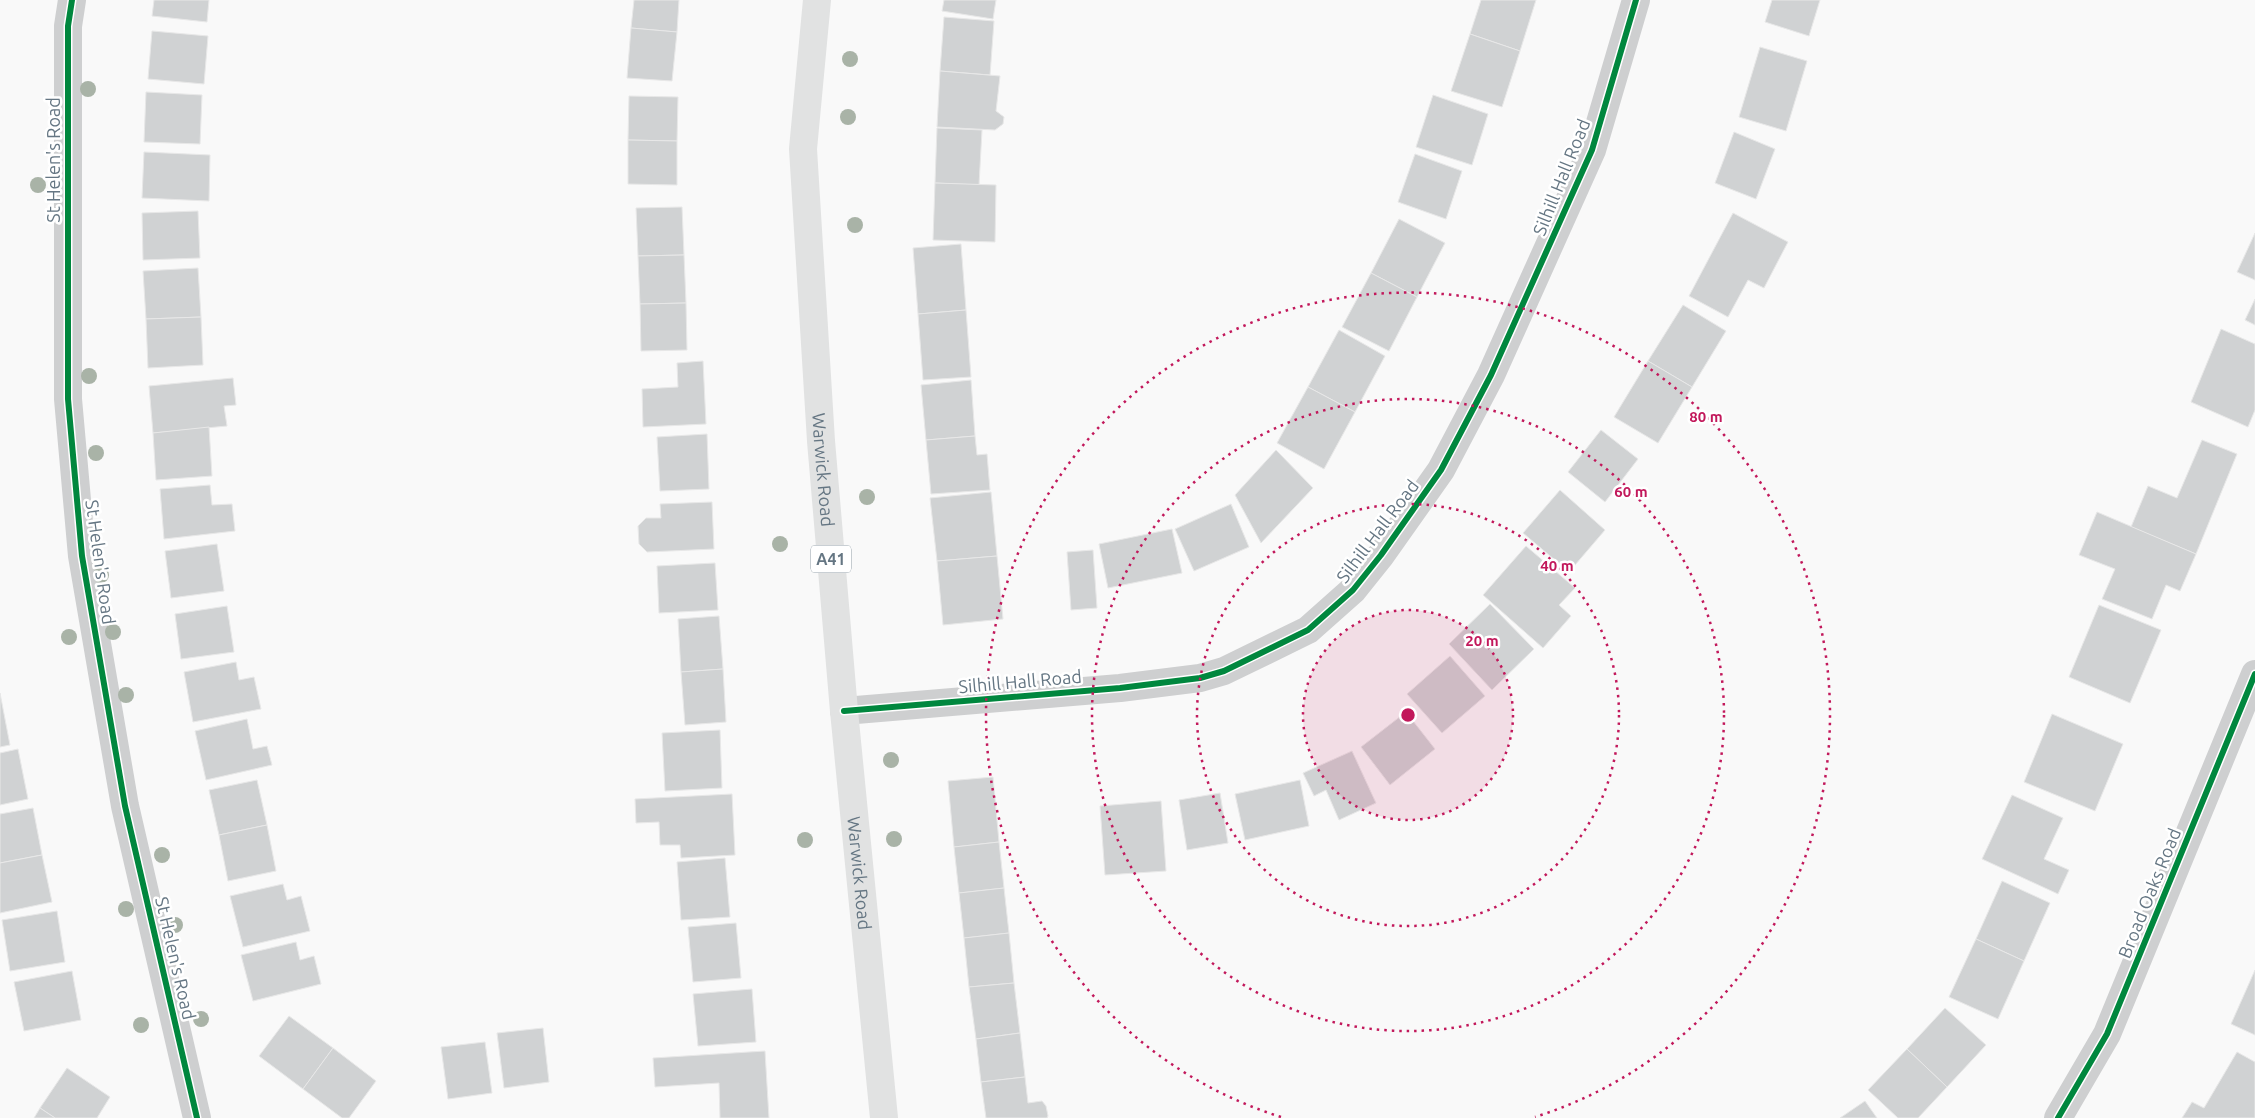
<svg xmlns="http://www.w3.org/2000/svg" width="2255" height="1118" font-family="Ubuntu,sans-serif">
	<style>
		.building { fill: #d0d2d3; stroke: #e8e8e8 }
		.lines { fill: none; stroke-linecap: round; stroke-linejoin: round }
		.minor { stroke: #cecfd0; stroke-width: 28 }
		.highway { stroke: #e1e2e2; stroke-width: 28 }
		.cycleway-casing { stroke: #fff; stroke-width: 9 }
		.cycleway { stroke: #00873e; stroke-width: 6 }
		.tree { fill: #a9b3a7 }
		.ring { fill: none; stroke: #c2185b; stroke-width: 2.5; stroke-dasharray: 2.5 5 }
		.labels { text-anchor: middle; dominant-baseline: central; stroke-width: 5; stroke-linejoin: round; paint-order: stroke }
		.shield { fill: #fff; stroke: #939fa8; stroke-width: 1 }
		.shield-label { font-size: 16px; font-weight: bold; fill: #657683 }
		.street-label { font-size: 18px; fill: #657683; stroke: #fff }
		.centre { fill: #c2185b; stroke: #fff; stroke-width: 2.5 }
		.ring-label { font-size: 15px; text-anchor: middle; font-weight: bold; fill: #c2185b; stroke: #fff; stroke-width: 5; stroke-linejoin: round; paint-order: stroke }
	</style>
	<rect width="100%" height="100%" fill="#f9f9f9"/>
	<!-- building -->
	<g class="building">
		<polygon points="154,0 209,0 207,22 152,16"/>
		<polygon points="634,0 679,0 677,32 631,28"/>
		<polygon points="944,0 996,0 993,19 942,11"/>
		<polygon points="1481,0 1536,0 1520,51 1470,34"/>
		<polygon points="1772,0 1820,0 1809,36 1765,22"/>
		<polygon points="944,17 994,21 990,75 940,71"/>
		<polygon points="631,28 677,32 672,81 627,78"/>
		<polygon points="152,31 208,36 204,84 148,79"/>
		<polygon points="1470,34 1520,51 1502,107 1451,91"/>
		<polygon points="1760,47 1807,61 1786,131 1739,117"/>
		<polygon points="940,71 1000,76 996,111 1004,117 1003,124 995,130 937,127"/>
		<polygon points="146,92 202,95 200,144 144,142"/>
		<polygon points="1433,95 1488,114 1472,165 1416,147"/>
		<polygon points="629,96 678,97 677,141 628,140"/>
		<polygon points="937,128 982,130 979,185 935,183"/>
		<polygon points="1734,132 1775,149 1756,199 1715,183"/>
		<polygon points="628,140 677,141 677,185 628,184"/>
		<polygon points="144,152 210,155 209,201 142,198"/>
		<polygon points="1415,154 1462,171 1446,219 1398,202"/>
		<polygon points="935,183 996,185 995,242 933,240"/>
		<polygon points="682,207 684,255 638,256 636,208"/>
		<polygon points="198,211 200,258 143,260 142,213"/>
		<polygon points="1733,213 1788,242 1764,288 1748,280 1728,317 1689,296"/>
		<polygon points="1399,219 1445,243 1417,297 1371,273"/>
		<polygon points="2255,233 2255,280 2237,272"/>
		<polygon points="961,244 966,310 918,314 913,248"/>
		<polygon points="684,255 686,303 640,304 638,256"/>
		<polygon points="198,268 201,317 146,319 143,271"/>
		<polygon points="1371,273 1417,297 1389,351 1342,327"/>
		<polygon points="2255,299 2255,325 2245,320"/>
		<polygon points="686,303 687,350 641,351 640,304"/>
		<polygon points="1683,305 1726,331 1692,387 1648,361"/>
		<polygon points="966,310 971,377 923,380 918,314"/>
		<polygon points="201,317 203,365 148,368 146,319"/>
		<polygon points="2221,329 2255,344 2255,410 2248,427 2191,402"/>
		<polygon points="1339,330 1385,356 1355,412 1308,387"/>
		<polygon points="703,361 706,424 643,427 642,389 678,387 677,363"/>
		<polygon points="1648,361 1692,387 1658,443 1614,417"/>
		<polygon points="233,378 236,405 224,406 227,426 153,433 149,386"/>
		<polygon points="971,380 975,436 926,440 921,385"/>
		<polygon points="1308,387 1355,412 1324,469 1277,443"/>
		<polygon points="209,427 212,476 156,480 153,433"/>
		<polygon points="1601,430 1638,459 1605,502 1568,472"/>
		<polygon points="707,434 709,489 660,491 657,437"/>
		<polygon points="975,436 977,455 987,454 990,490 931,494 926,440"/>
		<polygon points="2202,440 2237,454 2196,554 2131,527 2148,486 2177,498"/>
		<polygon points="1276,450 1313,488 1261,543 1235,495"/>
		<polygon points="210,485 212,505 232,504 235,531 164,539 160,489"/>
		<polygon points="1560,490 1605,530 1569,572 1523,533"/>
		<polygon points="991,492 997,556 937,561 930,498"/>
		<polygon points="712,502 714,549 647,552 639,544 638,526 646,518 661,518 660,504"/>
		<polygon points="1231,504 1249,547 1194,571 1175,529"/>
		<polygon points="2097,512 2196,554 2180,591 2166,585 2152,619 2102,599 2115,569 2079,555"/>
		<polygon points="1172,529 1182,573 1108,588 1099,544"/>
		<polygon points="217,544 224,591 171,598 165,551"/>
		<polygon points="1526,546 1575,588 1559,605 1571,616 1543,648 1483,595"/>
		<polygon points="1093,550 1097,608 1071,610 1067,552"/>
		<polygon points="997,556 1003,619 943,625 937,561"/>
		<polygon points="715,563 718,610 659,613 657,566"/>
		<polygon points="1490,604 1534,649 1492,690 1449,644"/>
		<polygon points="2099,605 2161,630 2130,703 2069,677"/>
		<polygon points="227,606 234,652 181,659 175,614"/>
		<polygon points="719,616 723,669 681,672 678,619"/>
		<polygon points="1450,656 1485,696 1442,733 1407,694"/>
		<polygon points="236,662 239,680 254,677 261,709 193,722 184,672"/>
		<polygon points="723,669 726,722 685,725 681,672"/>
		<polygon points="0,693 10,745 0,747"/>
		<polygon points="1406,712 1435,749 1390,785 1361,747"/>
		<polygon points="2052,714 2123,744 2095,811 2024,782"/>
		<polygon points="247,719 253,749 267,746 272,765 206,780 195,731"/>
		<polygon points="720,730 722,788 665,791 662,733"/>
		<polygon points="18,749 28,799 0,805 0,753"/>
		<polygon points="1352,751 1376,803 1339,820 1326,790 1314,796 1303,773"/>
		<polygon points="993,777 999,842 954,847 948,781"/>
		<polygon points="257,780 267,825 219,835 209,790"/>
		<polygon points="1300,780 1309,826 1245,840 1235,794"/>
		<polygon points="1220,793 1228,843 1187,850 1179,800"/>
		<polygon points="732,794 735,855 681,858 680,845 660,845 659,822 636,823 635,799"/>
		<polygon points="2012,795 2063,818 2044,859 2069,870 2058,894 1982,859"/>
		<polygon points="1161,801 1166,871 1105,875 1100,806"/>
		<polygon points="33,808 42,855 0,863 0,814"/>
		<polygon points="267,825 276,871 228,881 219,835"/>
		<polygon points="999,842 1004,888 959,893 954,847"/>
		<polygon points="42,855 52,902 0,913 0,863"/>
		<polygon points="725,858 730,917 681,920 677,862"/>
		<polygon points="2002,881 2050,903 2024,961 1976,939"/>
		<polygon points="283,884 287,900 301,896 310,931 243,947 230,896"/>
		<polygon points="1004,888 1009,933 964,938 959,893"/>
		<polygon points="57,911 65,962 10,971 2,920"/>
		<polygon points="736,923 741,978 693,982 688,927"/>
		<polygon points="1009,933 1014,983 969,987 964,938"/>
		<polygon points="1976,939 2024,961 1998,1019 1949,997"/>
		<polygon points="296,942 300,960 314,956 321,984 253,1001 241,955"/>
		<polygon points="2255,970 2255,1035 2231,1024"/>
		<polygon points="72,971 81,1020 24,1031 14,982"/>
		<polygon points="1014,983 1020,1033 976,1039 969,987"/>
		<polygon points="752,989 756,1042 698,1046 693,994"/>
		<polygon points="1945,1008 1986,1045 1947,1087 1907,1049"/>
		<polygon points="289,1016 333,1048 303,1089 259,1056"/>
		<polygon points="543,1028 549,1082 504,1088 497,1033"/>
		<polygon points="1020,1033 1025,1077 981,1082 976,1039"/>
		<polygon points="485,1042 492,1093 448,1099 441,1047"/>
		<polygon points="333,1048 376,1081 349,1118 342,1118 303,1089"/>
		<polygon points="1907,1049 1947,1087 1918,1118 1898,1118 1868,1090"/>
		<polygon points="765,1051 769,1118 720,1118 719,1083 655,1087 653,1058"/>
		<polygon points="2237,1052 2255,1062 2255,1118 2182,1118 2192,1102 2204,1108"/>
		<polygon points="67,1068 110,1097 97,1118 55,1118 40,1108"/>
		<polygon points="1025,1077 1028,1103 1042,1101 1046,1106 1048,1116 1047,1118 986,1118 981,1082"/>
		<polygon points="1865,1101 1877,1118 1840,1118"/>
		<polygon points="40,1108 55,1118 34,1118"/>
	</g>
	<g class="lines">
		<!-- minor -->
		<g class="minor">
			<polyline points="72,0 68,26 68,399 82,556 125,806 197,1118"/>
			<polyline points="844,711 1120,688 1200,678 1224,671 1308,630 1353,590 1381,555 1441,470 1491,375 1592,150 1636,0"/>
			<polyline points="2058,1118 2107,1034 2255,674"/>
		</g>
		<!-- highway -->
		<path class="highway" id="s1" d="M817 0 803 149 821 441 844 711 884 1118"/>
		<defs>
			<g id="cycleway">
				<polyline points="72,0 68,26 68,399 82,556 125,806 197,1118"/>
				<polyline points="844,711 1120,688 1200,678 1224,671 1308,630 1353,590 1381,555 1441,470 1491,375 1592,150 1636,0"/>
				<polyline points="2058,1118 2107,1034 2255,674"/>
			</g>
		</defs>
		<!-- cycleway casing -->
		<use href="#cycleway" class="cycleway-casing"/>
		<!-- cycleway -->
		<use href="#cycleway" class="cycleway"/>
	</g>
	<!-- trees -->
	<g class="tree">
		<circle cx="850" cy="59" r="8"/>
		<circle cx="88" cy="89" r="8"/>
		<circle cx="848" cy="117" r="8"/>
		<circle cx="38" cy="185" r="8"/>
		<circle cx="855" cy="225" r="8"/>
		<circle cx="89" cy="376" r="8"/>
		<circle cx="96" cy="453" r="8"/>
		<circle cx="867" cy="497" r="8"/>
		<circle cx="780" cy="544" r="8"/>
		<circle cx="101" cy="575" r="8"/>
		<circle cx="113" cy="632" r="8"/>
		<circle cx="69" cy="637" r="8"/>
		<circle cx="126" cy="695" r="8"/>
		<circle cx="891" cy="760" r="8"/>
		<circle cx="894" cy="839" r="8"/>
		<circle cx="805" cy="840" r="8"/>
		<circle cx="162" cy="855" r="8"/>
		<circle cx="126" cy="909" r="8"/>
		<circle cx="175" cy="925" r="8"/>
		<circle cx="201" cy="1019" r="8"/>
		<circle cx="141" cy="1025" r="8"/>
	</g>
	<!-- distance rings -->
	<circle cx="1408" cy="715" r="105" fill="#c2185b" fill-opacity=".12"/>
	<g class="ring">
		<circle cx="1408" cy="715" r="105"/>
		<circle cx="1408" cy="715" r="211"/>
		<circle cx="1408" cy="715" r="316"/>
		<path d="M1281 1117A422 422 0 1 1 1535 1117"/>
	</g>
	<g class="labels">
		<!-- shield labels -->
		<rect class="shield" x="811" y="545.5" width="40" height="27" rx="4"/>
		<g class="shield-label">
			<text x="831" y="559">A41</text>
		</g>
		<!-- street labels -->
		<g class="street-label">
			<text transform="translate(53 160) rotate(-90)">St Helen's Road</text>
			<text transform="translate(1561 177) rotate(-68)">Silhill Hall Road</text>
			<text stroke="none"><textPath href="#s1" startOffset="471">Warwick Road</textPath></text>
			<text transform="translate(1377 531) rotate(-53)">Silhill Hall Road</text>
			<text transform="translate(101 562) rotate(82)">St Helen's Road</text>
			<text transform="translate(1020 681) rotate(-5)">Silhill Hall Road</text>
			<text stroke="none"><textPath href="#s1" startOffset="876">Warwick Road</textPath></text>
			<text transform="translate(2149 893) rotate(-68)">Broad Oaks Road</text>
			<text transform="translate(176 958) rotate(77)">St Helen's Road</text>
		</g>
	</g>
	<circle cx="1408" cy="715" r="8" class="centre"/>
	<g class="ring-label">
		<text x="1706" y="422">80 m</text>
		<text x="1631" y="497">60 m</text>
		<text x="1557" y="571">40 m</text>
		<text x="1482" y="646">20 m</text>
	</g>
</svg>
